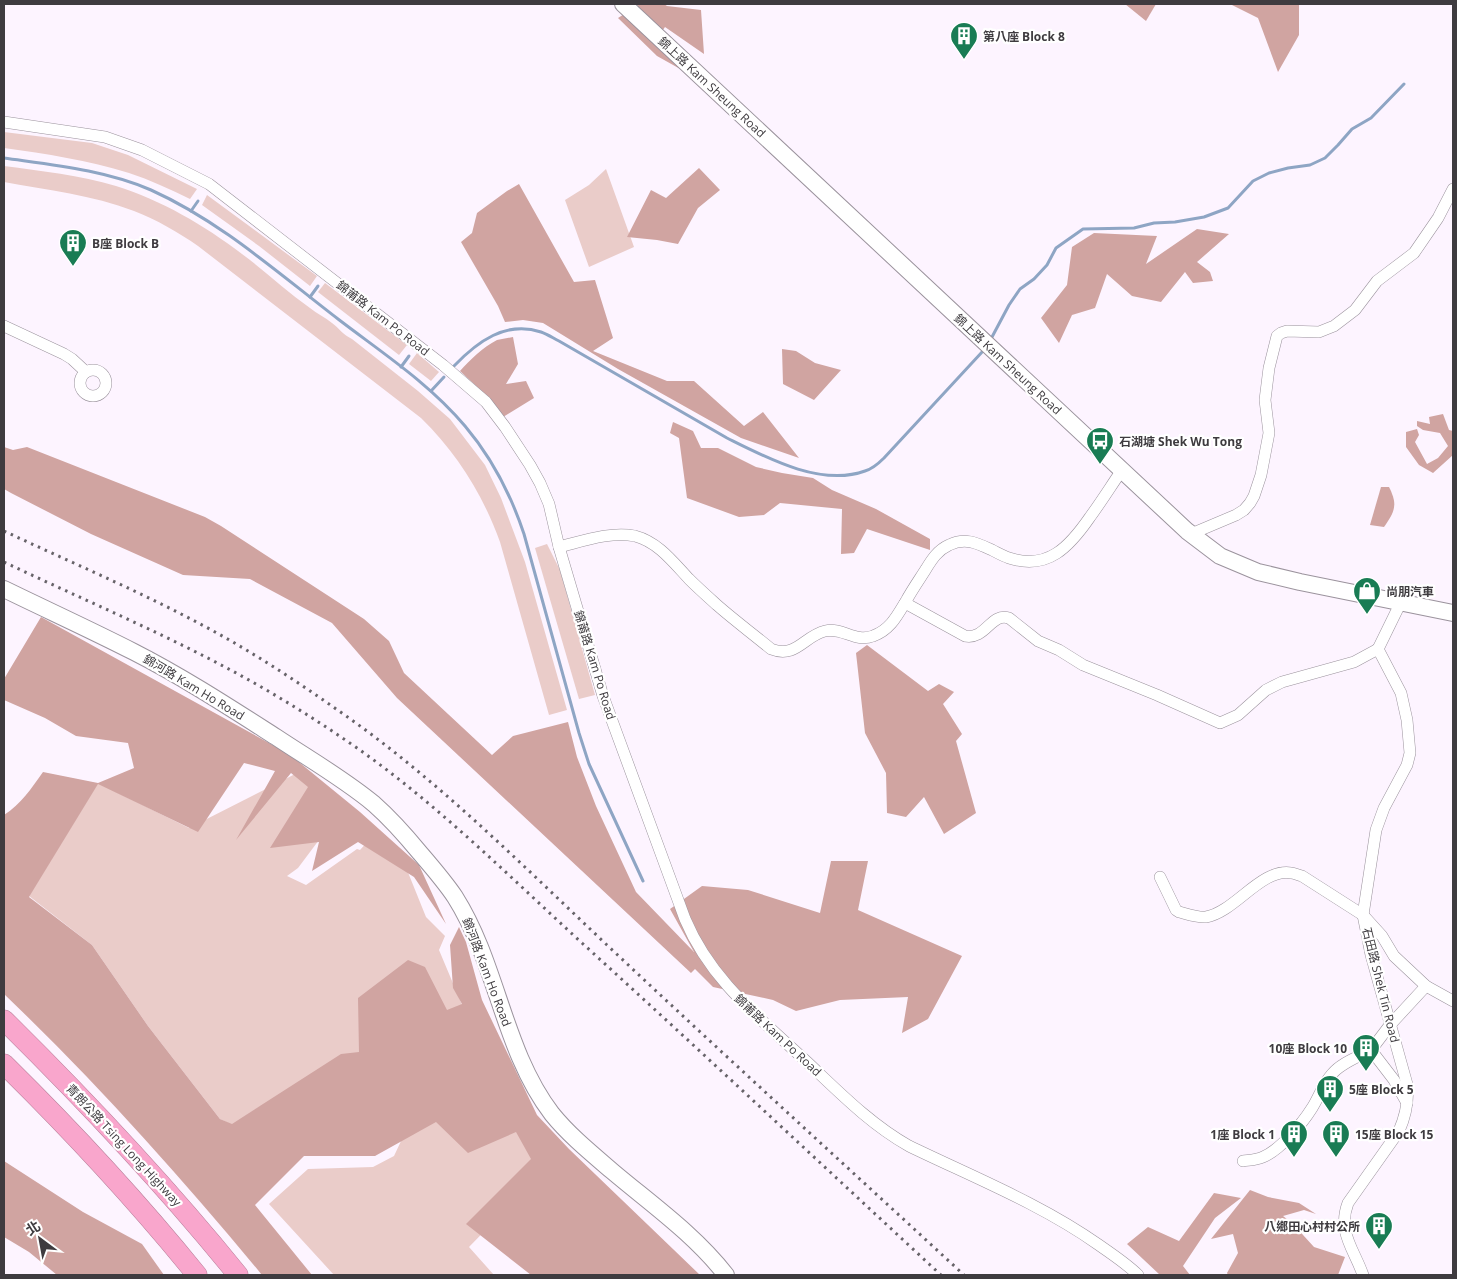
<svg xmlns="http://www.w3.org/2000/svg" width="1457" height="1279" font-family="'Open Sans','Noto Sans TC',sans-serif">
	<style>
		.green { fill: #eaccc9 }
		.forest { fill: #d0a4a1 }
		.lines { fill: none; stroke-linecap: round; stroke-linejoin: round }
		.stream { stroke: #8ea5c4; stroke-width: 3 }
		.street-casing { stroke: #9b939d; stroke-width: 12 }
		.secondary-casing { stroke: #9b939d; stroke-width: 18 }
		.highway-casing { stroke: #b8819b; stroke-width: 21 }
		.street { stroke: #fff; stroke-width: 11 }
		.secondary { stroke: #fff; stroke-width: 16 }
		.highway { stroke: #f9a6cc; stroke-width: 20 }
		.rail { stroke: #676369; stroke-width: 3; stroke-dasharray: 2.5 5; stroke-linecap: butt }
		.labels { text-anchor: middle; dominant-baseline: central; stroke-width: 4.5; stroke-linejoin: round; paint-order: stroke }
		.poi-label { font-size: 12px; font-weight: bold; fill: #3e3b3f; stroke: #fff; text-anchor: start }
		.street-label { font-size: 12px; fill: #3e3b3f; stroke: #fff }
	</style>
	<rect width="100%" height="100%" fill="#fdf4ff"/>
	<!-- green -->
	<g class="green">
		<path d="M4 132 92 143 128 155 197 189 190 199C170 189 150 180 129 173 88 160 46 154 4 148Z"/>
		<path d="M4 166C41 171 80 175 116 186 161 200 204 225 242 254 265 271 286 291 310 308 317 314 325 317 332 323 339 328 343 335 352 339L418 391 450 419 485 465 501 498 525 562 567 710 549 715 500 542C483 495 457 453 421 418L198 246C178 232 157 220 134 211 92 195 48 190 4 182Z"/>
		<polygon points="606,169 634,247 589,267 565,200 589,185"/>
		<polygon points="207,195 317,276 310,286 259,246 202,205"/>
		<polygon points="325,283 407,345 399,355 318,292"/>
		<polygon points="417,353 439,372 431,381 409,364"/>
		<polygon points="547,544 560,570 595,695 579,699 535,548"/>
		<polygon points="301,771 340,812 298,868 287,876 306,885 357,849 360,850 370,839 403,860 426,917 445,936 439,950 468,1019 259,1107 232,1125 220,1119 148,1026 92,945 29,896 98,783 189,828"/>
		<polygon points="452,1033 543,1171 469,1247 494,1275 334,1275 269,1204 308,1169 373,1167 394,1156"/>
	</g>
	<!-- forest -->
	<g class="forest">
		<polygon points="640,4 664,4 667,6 701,10 704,54 665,27 655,41 682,70 657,56 618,18"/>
		<polygon points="1125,4 1156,4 1146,21"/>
		<polygon points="1230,4 1299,4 1299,35 1278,72 1258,18"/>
		<polygon points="699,168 720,190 698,208 678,244 657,240 627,237 651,190 666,198"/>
		<polygon points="519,184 574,282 595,280 613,338 593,351 667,381 694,381 744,426 763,412 799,458 741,438 618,369 543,323 523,320 505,322 498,306 461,242 472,233 477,213 507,191"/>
		<polygon points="1197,229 1229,234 1197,262 1210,272 1213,281 1193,283 1185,272 1161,302 1132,296 1107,274 1095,308 1072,315 1059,343 1041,318 1067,285 1072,247 1094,233 1157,236 1146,264"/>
		<path d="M513 337 518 364 506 384 526 381 534 398 503 417 476 386 460 371C470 360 483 347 497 340 502 339 508 338 513 337Z"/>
		<polygon points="782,349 796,351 815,363 841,370 814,400 783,384"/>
		<polygon points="1443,414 1449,430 1453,431 1453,455 1433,473 1419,465 1406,447 1406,432 1417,429 1419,435 1415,442 1427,464 1438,458 1448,446 1440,433 1423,430 1417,426 1417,421 1430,424 1429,417"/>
		<polygon points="673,422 693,431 701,448 718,448 756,467 782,473 813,478 832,490 876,509 930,539 930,550 867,529 854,553 841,554 842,509 780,503 764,515 739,517 687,498 679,438 670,433"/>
		<polygon points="4,447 13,450 27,447 205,517 221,526 364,619 389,641 404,673 492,755 513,736 568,722 577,757 596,806 636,892 694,952 670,909 702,886 748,890 820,913 831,861 868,861 858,910 962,956 928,1019 902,1033 908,997 840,1000 796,1011 773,1000 713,987 695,969 691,973 397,698 332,623 250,579 183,575 91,534 11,493 4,489"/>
		<path d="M1381 487H1389C1398 505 1395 511 1384 527L1370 525Z"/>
		<path d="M41 617 289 754 360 812 419 865 446 924 414 877 358 842 312 871 319 842 270 848 308 787 291 773 236 840 275 771 244 763 198 832 98 784 29 897 92 945 148 1026 220 1119 232 1124 341 1054 359 1052 358 998 408 960 425 967 447 1010 462 1004 453 988 450 945 459 927 466 942 482 1000 537 1115 569 1149 700 1275H531L466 1224 531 1159 516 1132 468 1153 436 1122 375 1156H304L255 1205 312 1275H262C181 1177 96 1082 4 994V815C21 804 31 789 43 772L98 783 134 768 128 743 76 736 45 718 4 700V679Z"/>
		<polygon points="867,645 928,691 939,684 954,692 943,704 962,734 956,741 976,813 944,834 924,797 906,817 887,813 886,773 865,733 856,653"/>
		<polygon points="4,1161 83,1212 142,1244 164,1275 57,1275 29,1252 4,1237"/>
		<polygon points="1250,1190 1268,1197 1299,1203 1316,1214 1304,1210 1283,1216 1293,1224 1314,1247 1345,1257 1338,1275 1228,1275 1227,1273 1238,1253 1233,1234 1211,1239"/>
		<polygon points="1214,1193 1241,1198 1215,1218 1183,1266 1190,1275 1160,1275 1127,1244 1148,1227 1179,1241"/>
	</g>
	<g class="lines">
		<!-- stream -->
		<g class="stream">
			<path d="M4 158C53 165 105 170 151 190 220 221 278 273 338 319 381 352 429 383 465 426 492 458 511 495 524 534L579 733 589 764 643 881"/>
			<polyline points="191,211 198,201"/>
			<polyline points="310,297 318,286"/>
			<polyline points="992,337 1009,305 1020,289 1034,279 1047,265 1056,248 1083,229 1134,228 1154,223 1175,222 1204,217 1228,208 1253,181 1269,173 1288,168 1310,165 1325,158 1338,145 1352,129 1371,118 1404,84"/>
			<path d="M454 366C477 342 506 320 541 332 547 334 553 338 559 341L727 438C767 458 821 487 865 471 872 469 879 463 884 458L983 351"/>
			<polyline points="401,367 409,356"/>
			<polyline points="431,391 444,377"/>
		</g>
		<defs>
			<g id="street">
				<path d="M4 122 105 137 142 150 209 184 443 365 486 402 505 427 530 465 540 483 549 504 559 547 603 696 685 919C711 981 759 1017 807 1062 839 1092 870 1124 909 1146 973 1177 1041 1204 1099 1245 1113 1255 1127 1264 1138 1275"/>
				<polyline points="4,326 64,354 72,359 86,372"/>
				<circle cx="93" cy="383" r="13"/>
				<polyline points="1191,534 1236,515 1244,510 1250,503 1254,496 1261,475 1269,433 1265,400 1269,368 1277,336 1281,333 1287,331 1319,332 1334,326 1355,310 1377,281 1414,253 1438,218 1453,189"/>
				<path d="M559 547C583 541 611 531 635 536 658 542 673 562 689 579 698 588 707 596 717 605 734 620 753 634 771 649 796 659 804 636 825 631 843 627 855 643 873 636 890 630 897 616 906 601 912 590 919 580 926 569 932 559 938 550 949 545 965 537 977 543 992 550 998 553 1003 556 1009 558 1048 571 1070 546 1090 517 1101 502 1111 486 1122 470"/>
				<path d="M905 603 965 636C986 640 991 612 1009 618L1038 641 1059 650 1083 665 1157 695 1220 723 1238 715 1266 690 1282 682 1354 662 1378 649"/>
				<path d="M1160 877 1176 910 1179 912C1187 914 1198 918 1206 917 1235 912 1261 868 1291 873 1294 873 1298 875 1302 876L1363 915 1382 936 1394 956 1426 986 1453 1001"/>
				<polyline points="1407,1103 1394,1080 1371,1050 1390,1025 1426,986"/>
				<path d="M1243 1161C1250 1160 1256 1160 1263 1157 1280 1150 1302 1124 1312 1108 1319 1097 1323 1084 1332 1074 1341 1063 1358 1057 1371 1050"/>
				<path d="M1363 1275C1354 1249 1337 1232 1348 1203L1399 1131C1406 1115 1409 1101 1407 1084L1371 955 1363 915 1376 830 1384 808 1407 765 1410 753 1407 720 1401 693 1378 649 1401 602"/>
			</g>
			<g id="secondary">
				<polyline points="623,4 1187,531 1220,556 1258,572 1300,582 1453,613"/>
				<path d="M4 589C47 610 91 630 134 652 183 677 229 707 276 737 309 759 344 779 374 804 391 819 406 836 420 853 432 867 445 882 455 897 498 965 503 1050 552 1114 569 1135 591 1153 612 1171 651 1204 694 1234 726 1275"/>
			</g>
			<g id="highway">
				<path d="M4 1020C86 1101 165 1185 238 1275"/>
				<path d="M4 1064C72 1131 137 1201 197 1275"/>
			</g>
		</defs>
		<!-- street casing -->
		<use href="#street" class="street-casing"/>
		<!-- secondary casing -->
		<use href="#secondary" class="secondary-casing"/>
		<!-- highway casing -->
		<use href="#highway" class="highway-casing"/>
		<!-- street -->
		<use href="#street" class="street"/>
		<!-- secondary -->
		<use href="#secondary" class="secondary"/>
		<!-- highway -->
		<use href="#highway" class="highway"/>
		<!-- rail -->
		<g class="rail">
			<path d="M4 531C70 562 139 591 204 626 251 651 295 680 339 711 437 779 521 864 607 945 725 1056 845 1165 964 1275"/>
			<path d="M4 562C88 602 175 638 256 684 291 704 324 725 357 748 438 805 509 876 582 943 703 1053 821 1164 941 1275"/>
		</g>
	</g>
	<!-- icons -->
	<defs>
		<symbol id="building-pin" viewBox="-11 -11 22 30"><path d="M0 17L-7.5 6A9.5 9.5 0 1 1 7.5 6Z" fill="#197c54" stroke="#fff"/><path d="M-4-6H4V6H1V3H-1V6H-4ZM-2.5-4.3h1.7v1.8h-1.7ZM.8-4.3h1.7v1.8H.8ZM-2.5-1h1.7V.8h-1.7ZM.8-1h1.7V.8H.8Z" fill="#fff"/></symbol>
		<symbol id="bus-pin" viewBox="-11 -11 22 30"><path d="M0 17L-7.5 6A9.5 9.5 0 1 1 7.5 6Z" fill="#197c54" stroke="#fff"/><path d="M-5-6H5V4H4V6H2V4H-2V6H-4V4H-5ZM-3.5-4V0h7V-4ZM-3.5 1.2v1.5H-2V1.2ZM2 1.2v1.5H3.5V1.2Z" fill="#fff"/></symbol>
		<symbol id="shop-pin" viewBox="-11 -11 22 30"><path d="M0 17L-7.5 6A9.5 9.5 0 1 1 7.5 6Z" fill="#197c54" stroke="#fff"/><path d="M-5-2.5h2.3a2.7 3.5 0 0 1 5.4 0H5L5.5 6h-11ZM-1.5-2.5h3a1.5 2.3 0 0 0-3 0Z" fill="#fff"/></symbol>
	</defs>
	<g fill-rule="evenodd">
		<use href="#building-pin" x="948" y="20" width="32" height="43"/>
		<use href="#building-pin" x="57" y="227" width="32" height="43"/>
		<use href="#bus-pin" x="1084" y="425" width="32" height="43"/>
		<use href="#shop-pin" x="1351" y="575" width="32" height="43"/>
		<use href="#building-pin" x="1350" y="1032" width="32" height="43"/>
		<use href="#building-pin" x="1314" y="1073" width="32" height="43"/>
		<use href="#building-pin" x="1278" y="1118" width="32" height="43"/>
		<use href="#building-pin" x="1320" y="1118" width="32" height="43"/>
		<use href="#building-pin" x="1363" y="1210" width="32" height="43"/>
	</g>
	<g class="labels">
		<!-- poi labels -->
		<g class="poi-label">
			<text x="983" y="36">第八座 Block 8</text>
			<text x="92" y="243">B座 Block B</text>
			<text x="1119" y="441">石湖塘 Shek Wu Tong</text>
			<text x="1386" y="591">尚朋汽車</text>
			<text x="1347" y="1048" text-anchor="end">10座 Block 10</text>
			<text x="1349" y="1089">5座 Block 5</text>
			<text x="1275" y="1134" text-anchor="end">1座 Block 1</text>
			<text x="1355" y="1134">15座 Block 15</text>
			<text x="1360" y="1226" text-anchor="end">八鄉田心村村公所</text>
		</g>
		<!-- street labels -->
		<g class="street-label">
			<text transform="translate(712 87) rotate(43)">錦上路 Kam Sheung Road</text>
			<text transform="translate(383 318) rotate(38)">錦莆路 Kam Po Road</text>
			<text transform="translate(1008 364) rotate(43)">錦上路 Kam Sheung Road</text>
			<text transform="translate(595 665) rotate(73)">錦莆路 Kam Po Road</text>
			<text transform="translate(194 687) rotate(31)">錦河路 Kam Ho Road</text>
			<text transform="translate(487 972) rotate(69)">錦河路 Kam Ho Road</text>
			<text transform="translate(1381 985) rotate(76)">石田路 Shek Tin Road</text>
			<text transform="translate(778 1035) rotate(43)">錦莆路 Kam Po Road</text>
			<text transform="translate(124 1145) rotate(47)">青朗公路 Tsing Long Highway</text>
		</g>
	</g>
	<!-- border -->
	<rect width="1457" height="1279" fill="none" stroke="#3e3b3f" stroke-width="10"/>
	<!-- north arrow -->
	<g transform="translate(40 1239) rotate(328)" stroke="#ffffff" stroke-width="4" paint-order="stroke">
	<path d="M0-4L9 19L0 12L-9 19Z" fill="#3e3b3f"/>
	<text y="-8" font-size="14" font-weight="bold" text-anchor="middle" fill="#3e3b3f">北</text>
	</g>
</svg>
